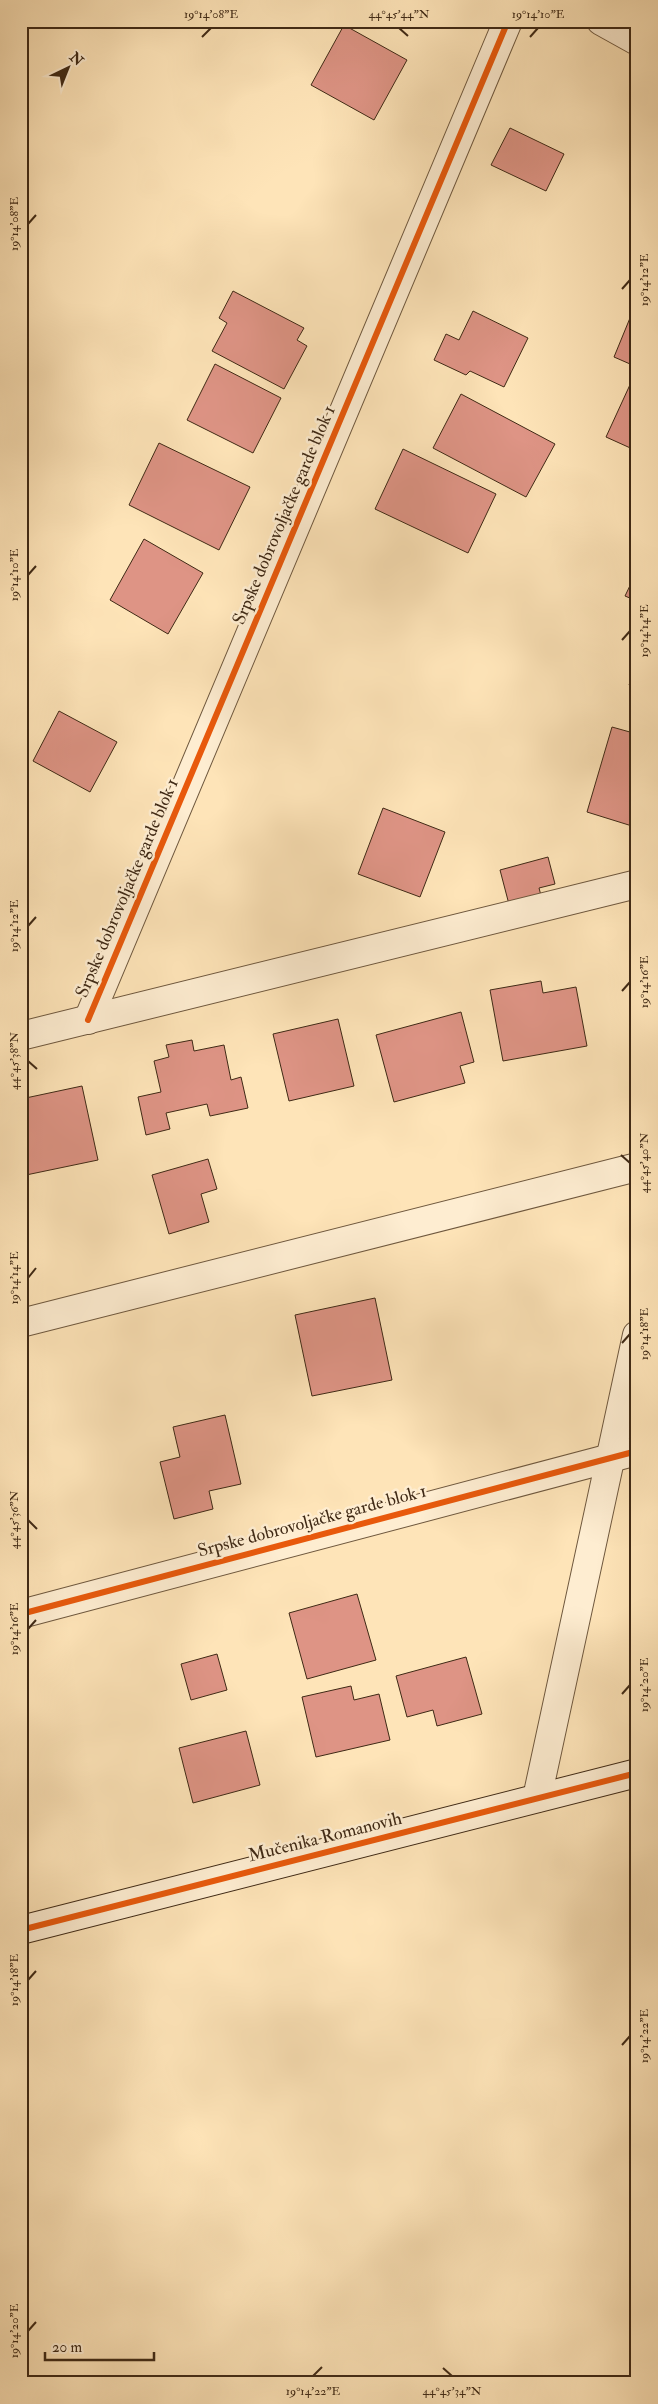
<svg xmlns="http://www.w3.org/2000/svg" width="658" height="2404" font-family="'IM FELL Double Pica',serif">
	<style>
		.building { fill: #de9485; stroke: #3f2915 }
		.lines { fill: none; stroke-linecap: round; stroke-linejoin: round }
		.street-casing { stroke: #6f583e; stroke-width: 30 }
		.secondary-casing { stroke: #3f2915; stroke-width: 30 }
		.street { stroke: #feedd1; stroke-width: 28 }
		.secondary { stroke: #feedd1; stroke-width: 28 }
		.cycleway-casing { stroke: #feedd1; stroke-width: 9 }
		.cycleway { stroke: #e8590c; stroke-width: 6 }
		.ticks { fill: none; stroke: #3f2915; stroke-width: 2 }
		.labels { text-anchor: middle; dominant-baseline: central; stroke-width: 5; stroke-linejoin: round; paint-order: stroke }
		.street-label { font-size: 18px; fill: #3f2915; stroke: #feedd1 }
		.neatline { fill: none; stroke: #3f2915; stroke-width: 2 }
		.ticks-label { font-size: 12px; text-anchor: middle; fill: #3f2915 }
	</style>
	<rect width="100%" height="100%" fill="#fee4b8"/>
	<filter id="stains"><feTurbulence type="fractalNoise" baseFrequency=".004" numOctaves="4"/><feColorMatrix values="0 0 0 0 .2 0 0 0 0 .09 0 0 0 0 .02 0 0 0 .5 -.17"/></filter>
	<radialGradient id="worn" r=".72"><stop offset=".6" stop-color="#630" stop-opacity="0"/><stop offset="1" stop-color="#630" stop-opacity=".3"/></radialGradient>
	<!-- building -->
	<g class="building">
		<polygon points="344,25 407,60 374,120 311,85"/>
		<polygon points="510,128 564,154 546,191 491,165"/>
		<polygon points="233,291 304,328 297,340 307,346 284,389 212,351 227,323 219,318"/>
		<polygon points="473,311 528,338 504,387 470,371 466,375 434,360 446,334 459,340"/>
		<polygon points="630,318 637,320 637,367 614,357"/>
		<polygon points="215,364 281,398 253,453 187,420"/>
		<polygon points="634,376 637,377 637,451 606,437"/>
		<polygon points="461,394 555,444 526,497 433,448"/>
		<polygon points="159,443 250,487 219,550 129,505"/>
		<polygon points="403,449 496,494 468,553 375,509"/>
		<polygon points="144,539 203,573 168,634 110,600"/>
		<polygon points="637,571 637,601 625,596"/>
		<polygon points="637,667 637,689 629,685"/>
		<polygon points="59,711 117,742 90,792 33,761"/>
		<polygon points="612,727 637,734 637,810 632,826 587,812"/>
		<polygon points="383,808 445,832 420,897 358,874"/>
		<polygon points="548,857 555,884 539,888 543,903 511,912 500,870"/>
		<polygon points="541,981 543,993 576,987 587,1046 503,1061 490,990"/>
		<polygon points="461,1012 474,1062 460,1066 465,1083 394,1102 376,1035"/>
		<polygon points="338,1019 354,1086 289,1101 273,1034"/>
		<polygon points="192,1040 194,1051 224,1045 231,1080 241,1077 248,1108 210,1116 207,1104 166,1113 170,1129 146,1135 138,1097 161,1092 154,1061 169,1057 166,1045"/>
		<polygon points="82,1086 98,1160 26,1175 21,1155 21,1099"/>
		<polygon points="208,1159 217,1189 201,1194 209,1222 169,1234 152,1175"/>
		<polygon points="375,1298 392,1380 312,1396 295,1315"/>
		<polygon points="225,1415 241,1484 209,1491 213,1509 174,1519 160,1462 180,1457 173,1427"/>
		<polygon points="357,1594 376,1660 307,1679 289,1613"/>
		<polygon points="217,1654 227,1690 191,1700 181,1664"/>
		<polygon points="466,1657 482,1714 437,1726 433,1710 407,1717 396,1676"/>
		<polygon points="351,1686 354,1700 379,1694 390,1740 316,1757 302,1697"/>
		<polygon points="246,1731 260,1785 193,1803 179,1748"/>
	</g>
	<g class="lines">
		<defs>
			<g id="street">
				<polyline points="601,21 637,41"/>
				<polyline points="88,1020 508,21"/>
				<polyline points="21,1036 637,884"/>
				<polyline points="21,1323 637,1167"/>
				<polyline points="21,1614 637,1451"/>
				<polyline points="537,1798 637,1335"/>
			</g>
			<polyline id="secondary" points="21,1930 637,1773"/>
		</defs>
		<!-- street casing -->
		<use href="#street" class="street-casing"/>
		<!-- secondary casing -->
		<use href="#secondary" class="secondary-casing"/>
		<!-- street -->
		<use href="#street" class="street"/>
		<!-- secondary -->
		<use href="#secondary" class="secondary"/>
		<defs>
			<g id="cycleway">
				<polyline points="88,1020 508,21"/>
				<polyline points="21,1614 637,1451"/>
				<polyline points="21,1930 637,1773"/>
			</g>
		</defs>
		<!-- cycleway casing -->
		<use href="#cycleway" class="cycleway-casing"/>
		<!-- cycleway -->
		<use href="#cycleway" class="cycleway"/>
	</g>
	<!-- ticks -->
	<path class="ticks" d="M399 28 408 36M202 37 211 28M530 37 538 28M28 224 36 215M622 289 630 280M28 575 36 566M622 640 630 631M28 926 36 917M622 991 630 982M28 1061 37 1069M621 1155 630 1163M28 1278 36 1268M622 1343 630 1334M28 1520 37 1529M28 1629 36 1620M622 1694 630 1685M28 1980 36 1971M622 2045 630 2036M28 2331 36 2322M443 2368 452 2376M313 2376 322 2367"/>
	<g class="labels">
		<!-- street labels -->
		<g class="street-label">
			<text transform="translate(284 515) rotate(-67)">Srpske dobrovoljačke garde blok 1</text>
			<text transform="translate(127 888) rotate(-67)">Srpske dobrovoljačke garde blok 1</text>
			<text transform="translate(312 1521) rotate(-15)">Srpske dobrovoljačke garde blok 1</text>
			<text transform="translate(325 1837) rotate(-14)">Mučenika Romanovih</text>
		</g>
	</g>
	<!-- margin -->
	<rect width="658" height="2404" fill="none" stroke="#fee4b8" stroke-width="55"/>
	<!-- north arrow -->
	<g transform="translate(68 68) rotate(43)" stroke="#feedd1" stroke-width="4" paint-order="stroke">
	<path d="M0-4L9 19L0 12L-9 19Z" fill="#3f2915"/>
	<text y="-8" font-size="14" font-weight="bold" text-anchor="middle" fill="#3f2915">N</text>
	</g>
	<!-- scale -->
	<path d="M45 2352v8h109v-8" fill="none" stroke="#3f2915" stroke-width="2.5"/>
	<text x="52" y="2352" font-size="15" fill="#3f2915" stroke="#feedd1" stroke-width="4" paint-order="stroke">20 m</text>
	<rect x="28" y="28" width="602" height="2348" class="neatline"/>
	<g class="ticks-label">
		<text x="211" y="18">19°14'08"E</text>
		<text x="399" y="18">44°45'44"N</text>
		<text x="538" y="18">19°14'10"E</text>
		<text transform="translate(14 224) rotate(-90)" y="4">19°14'08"E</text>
		<text transform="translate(644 280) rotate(-90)" y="4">19°14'12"E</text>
		<text transform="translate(14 575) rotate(-90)" y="4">19°14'10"E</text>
		<text transform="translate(644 631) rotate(-90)" y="4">19°14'14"E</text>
		<text transform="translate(14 926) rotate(-90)" y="4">19°14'12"E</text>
		<text transform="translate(644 982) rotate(-90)" y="4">19°14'16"E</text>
		<text transform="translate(14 1061) rotate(-90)" y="4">44°45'38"N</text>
		<text transform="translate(644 1163) rotate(-90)" y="4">44°45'40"N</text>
		<text transform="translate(14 1278) rotate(-90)" y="4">19°14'14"E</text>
		<text transform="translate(644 1334) rotate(-90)" y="4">19°14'18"E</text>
		<text transform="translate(14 1520) rotate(-90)" y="4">44°45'36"N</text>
		<text transform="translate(14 1629) rotate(-90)" y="4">19°14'16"E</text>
		<text transform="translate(644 1685) rotate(-90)" y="4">19°14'20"E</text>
		<text transform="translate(14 1980) rotate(-90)" y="4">19°14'18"E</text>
		<text transform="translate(644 2036) rotate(-90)" y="4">19°14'22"E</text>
		<text transform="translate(14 2331) rotate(-90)" y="4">19°14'20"E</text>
		<text x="313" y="2395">19°14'22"E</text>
		<text x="452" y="2395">44°45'34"N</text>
	</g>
	<rect width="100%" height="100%" filter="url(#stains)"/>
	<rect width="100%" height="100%" fill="url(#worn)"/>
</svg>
